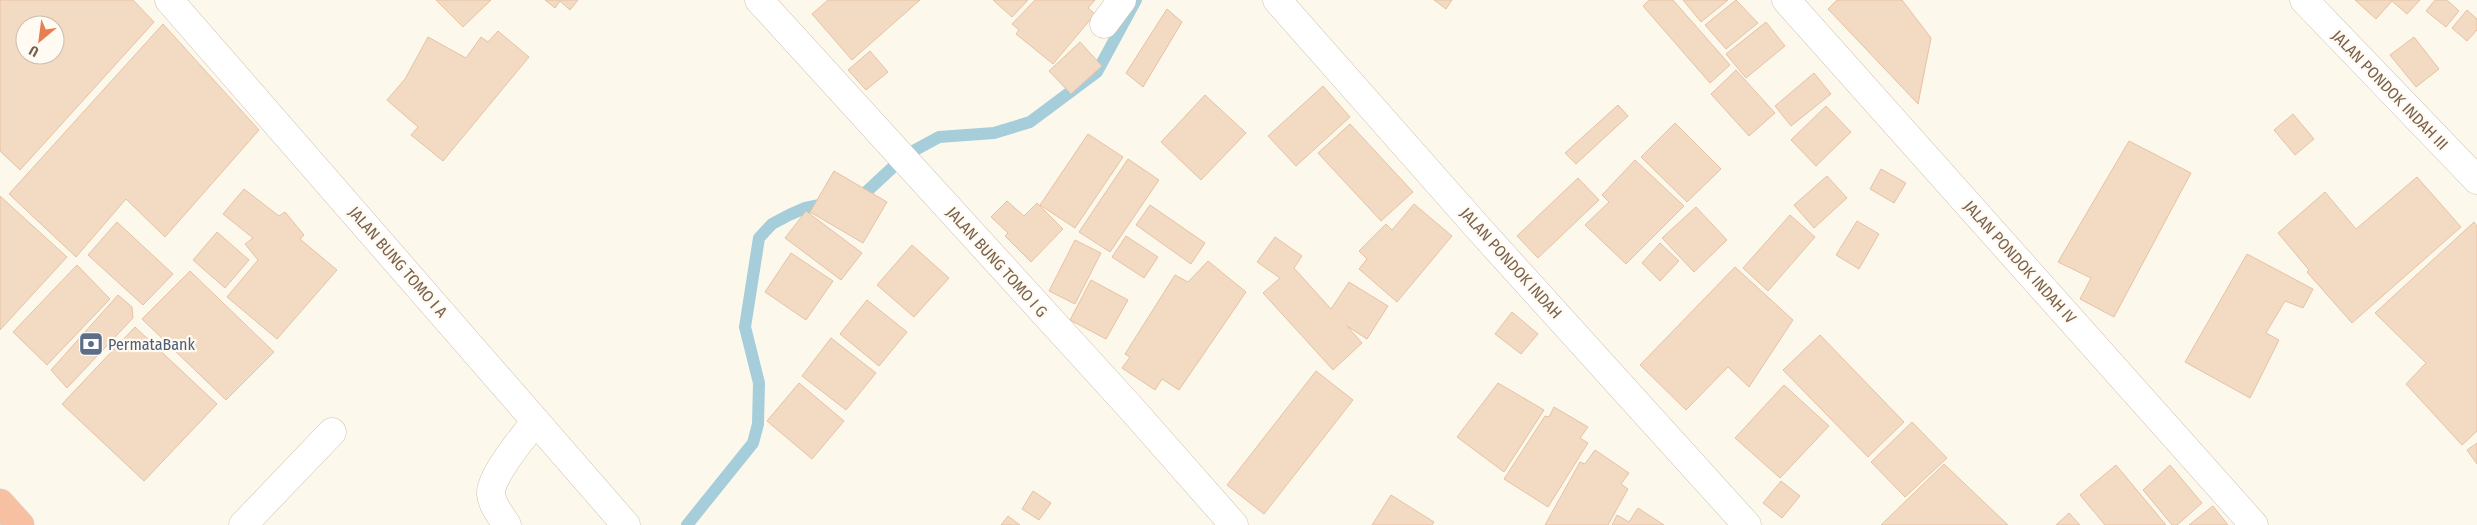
<svg xmlns="http://www.w3.org/2000/svg" width="2477" height="525" font-family="'Fira Sans Condensed',sans-serif">
	<style>
		.lines { fill: none; stroke-linecap: round; stroke-linejoin: round }
		.stream { stroke: #a5cdda; stroke-width: 12 }
		.building { fill: #f3dac3; stroke: #e6c2a3; fill-rule: evenodd }
		.minor-casing { stroke: #d1c1b0; stroke-width: 29 }
		.highway-casing { stroke: #dcd6d1; stroke-width: 29 }
		.minor { stroke: #fff; stroke-width: 28 }
		.highway { stroke: #f7c0a3; stroke-width: 28 }
		.labels { text-anchor: middle; dominant-baseline: central; stroke-width: 4.5; stroke-linejoin: round; paint-order: stroke }
		.street-label { font-size: 16px; fill: #7a614d; stroke: #fffbf3 }
		.service-label { font-size: 16px; fill: #4e5e75; stroke: #fffbf3; text-anchor: start }
	</style>
	<rect width="100%" height="100%" fill="#fdf8ec"/>
	<g class="lines">
		<!-- stream -->
		<g class="stream">
			<polyline points="855,197 863,195 906,155 939,137 994,133 1030,122 1097,72 1136,0"/>
			<polyline points="687,525 753,443 758,424 759,383 745,327 759,238 772,224 789,215 805,208 830,203"/>
		</g>
	</g>
	<!-- building -->
	<g class="building">
		<path d="M0 0H133L154 22 20 170 0 151ZM25 25H55V55H25Z"/>
		<polygon points="436,0 491,0 463,27"/>
		<polygon points="545,0 578,0 570,10 560,1 555,8"/>
		<polygon points="828,0 920,0 852,60 812,14"/>
		<polygon points="993,0 1028,0 1012,17"/>
		<polygon points="1035,0 1095,0 1088,8 1095,14 1053,64 1016,34 1019,30 1012,24"/>
		<polygon points="1434,0 1452,0 1446,9"/>
		<polygon points="1649,0 1673,0 1730,65 1710,83 1643,6"/>
		<polygon points="1683,0 1728,0 1701,22"/>
		<polygon points="1736,0 1758,23 1726,49 1705,25"/>
		<polygon points="1837,0 1902,0 1931,38 1918,104 1828,9"/>
		<polygon points="2355,0 2420,0 2407,14 2392,1 2376,19"/>
		<polygon points="2435,0 2447,0 2459,11 2446,27 2426,11"/>
		<polygon points="1167,9 1182,22 1143,87 1126,73"/>
		<polygon points="2467,10 2477,19 2477,30 2467,41 2452,28"/>
		<polygon points="1766,22 1785,46 1746,78 1726,54"/>
		<polygon points="163,24 259,130 165,237 126,199 76,257 9,194"/>
		<polygon points="498,31 529,57 443,161 411,135 418,127 387,100 405,79 428,37 466,58 481,37 488,42"/>
		<polygon points="2414,37 2439,69 2416,87 2390,55"/>
		<polygon points="1080,42 1102,66 1071,94 1049,71"/>
		<polygon points="870,51 888,72 866,90 848,70"/>
		<polygon points="1736,70 1775,113 1749,136 1711,94"/>
		<polygon points="1814,73 1831,94 1791,126 1775,106"/>
		<polygon points="1323,86 1350,117 1296,166 1268,136"/>
		<polygon points="1205,95 1246,133 1201,180 1161,142"/>
		<polygon points="1618,105 1628,116 1576,164 1565,153"/>
		<polygon points="1826,106 1851,132 1816,166 1791,140"/>
		<polygon points="2293,114 2314,139 2295,155 2274,130"/>
		<polygon points="1675,123 1721,169 1687,202 1641,157"/>
		<polygon points="1350,124 1413,192 1381,221 1318,153"/>
		<polygon points="1088,134 1123,157 1075,228 1040,205"/>
		<polygon points="2129,141 2191,173 2114,317 2080,299 2091,278 2058,262"/>
		<polygon points="1128,159 1159,180 1110,252 1079,232"/>
		<polygon points="1635,160 1684,206 1626,264 1585,225 1609,202 1602,195"/>
		<polygon points="1881,169 1906,183 1894,203 1870,189"/>
		<polygon points="834,171 887,202 863,243 810,212"/>
		<polygon points="1827,176 1847,198 1814,228 1794,205"/>
		<polygon points="2417,177 2461,227 2352,323 2307,272 2309,270 2278,233 2325,192 2356,229"/>
		<polygon points="1578,178 1599,200 1538,258 1517,236"/>
		<polygon points="244,189 279,216 285,212 304,235 300,239 337,270 277,339 227,297 258,260 245,244 253,238 223,214"/>
		<polygon points="0,196 67,257 0,330"/>
		<polygon points="1007,201 1024,216 1037,203 1063,229 1031,262 1005,236 1008,233 991,217"/>
		<polygon points="1414,204 1452,236 1397,302 1359,269 1367,259 1359,251 1386,224 1392,230"/>
		<polygon points="1150,205 1205,243 1191,264 1136,225"/>
		<polygon points="1696,207 1727,240 1694,272 1662,238"/>
		<polygon points="806,211 862,253 841,280 785,238"/>
		<polygon points="1790,215 1815,237 1768,291 1743,268"/>
		<polygon points="1857,221 1879,234 1859,269 1836,255"/>
		<polygon points="117,222 173,274 143,305 88,255"/>
		<polygon points="2474,222 2477,226 2477,431 2462,445 2406,384 2426,363 2375,313"/>
		<polygon points="217,232 249,260 225,288 193,260"/>
		<polygon points="1126,236 1158,257 1144,278 1112,257"/>
		<polygon points="1275,237 1302,256 1294,268 1331,309 1349,282 1388,306 1367,339 1347,326 1362,343 1333,370 1263,293 1280,278 1257,262"/>
		<polygon points="1075,240 1101,253 1075,304 1049,291"/>
		<polygon points="1660,243 1679,261 1660,281 1642,263"/>
		<polygon points="912,245 949,278 914,317 877,285"/>
		<polygon points="791,253 833,281 806,320 765,292"/>
		<polygon points="2247,254 2313,289 2303,308 2285,301 2266,333 2279,340 2250,398 2185,362"/>
		<polygon points="1208,261 1246,292 1179,390 1162,379 1155,390 1122,368 1130,357 1125,354 1175,275 1188,282"/>
		<polygon points="77,265 110,299 47,365 13,332"/>
		<polygon points="1735,267 1793,320 1749,387 1728,367 1686,410 1640,365"/>
		<polygon points="190,271 274,352 226,400 142,319"/>
		<polygon points="1091,280 1128,300 1106,339 1070,320"/>
		<polygon points="118,295 132,307 133,318 67,388 51,370"/>
		<polygon points="867,300 907,332 879,366 840,334"/>
		<polygon points="1512,312 1538,334 1521,354 1495,334"/>
		<polygon points="135,327 217,404 144,481 62,404"/>
		<polygon points="1820,335 1904,422 1868,457 1783,370"/>
		<polygon points="831,338 876,373 846,410 802,376"/>
		<polygon points="1316,371 1353,400 1264,514 1227,485"/>
		<polygon points="799,383 844,421 812,459 767,421"/>
		<polygon points="1498,383 1544,410 1504,472 1457,437"/>
		<polygon points="1784,385 1829,426 1780,478 1735,438"/>
		<polygon points="1554,407 1588,427 1580,438 1588,443 1548,507 1504,479 1545,416 1549,417"/>
		<polygon points="1912,422 1947,458 1905,497 1871,462"/>
		<polygon points="2477,443 2477,464 2467,450"/>
		<polygon points="1595,450 1629,473 1621,484 1628,489 1608,525 1545,525 1580,462 1585,464"/>
		<polygon points="1944,464 2008,525 1881,525"/>
		<polygon points="2116,465 2166,525 2105,525 2080,495"/>
		<polygon points="2170,465 2202,503 2177,525 2172,525 2143,490"/>
		<polygon points="1781,481 1800,496 1782,518 1763,503"/>
		<polygon points="1033,491 1051,503 1039,520 1022,509"/>
		<polygon points="1391,495 1434,522 1432,525 1372,525"/>
		<polygon points="2213,506 2228,525 2189,525"/>
		<polygon points="1638,508 1664,525 1612,525 1617,515 1629,522"/>
		<polygon points="2069,513 2080,525 2056,525"/>
		<polygon points="1008,516 1020,525 1001,525"/>
	</g>
	<g class="lines">
		<defs>
			<g id="minor">
				<polyline points="169,0 626,525"/>
				<polyline points="759,0 1130,407 1234,525"/>
				<polyline points="1277,0 1480,230 1747,525"/>
				<polyline points="1786,0 2254,525"/>
				<polyline points="2304,0 2477,180"/>
				<polyline points="1104,24 1122,0"/>
				<polyline points="243,525 332,432"/>
				<path d="M507 525C501 516 492 505 491 494 489 478 525 434 536 422"/>
			</g>
			<polyline id="highway" points="0,503 20,525"/>
		</defs>
		<!-- minor casing -->
		<use href="#minor" class="minor-casing"/>
		<!-- highway casing -->
		<use href="#highway" class="highway-casing"/>
		<!-- minor -->
		<use href="#minor" class="minor"/>
		<!-- highway -->
		<use href="#highway" class="highway"/>
	</g>
	<!-- icons -->
	<defs>
		<symbol id="bank-square" viewBox="-11 -11 22 22"><rect x="-9" y="-9" width="18" height="18" rx="4" fill="#5c6f8a" stroke="#fffbf3"/><path d="M-6-4H6V4H-6ZM0-2.3a2.3 2.3 0 1 0 0 4.6a2.3 2.3 0 1 0 0-4.6Z" fill="#fff"/></symbol>
	</defs>
	<g fill-rule="evenodd">
		<use href="#bank-square" x="77" y="330" width="28" height="28"/>
	</g>
	<g class="labels">
		<!-- street labels -->
		<g class="street-label">
			<text transform="translate(2390 90) rotate(46)">JALAN PONDOK INDAH III</text>
			<text transform="translate(398 262) rotate(49)">JALAN BUNG TOMO I A</text>
			<text transform="translate(997 262) rotate(48)">JALAN BUNG TOMO I G</text>
			<text transform="translate(2020 262) rotate(48)">JALAN PONDOK INDAH IV</text>
			<text transform="translate(1511 263) rotate(48)">JALAN PONDOK INDAH</text>
		</g>
		<!-- service labels -->
		<g class="service-label">
			<text x="108" y="344">PermataBank</text>
		</g>
	</g>
	<!-- north arrow -->
	<g transform="translate(40 40) rotate(209)"><circle r="24" fill="#fffbf3" stroke="#cabdb1"/>
	<path d="M0-4L9 19L0 12L-9 19Z" fill="#e77f51"/>
	<text y="-8" font-size="14" font-weight="bold" text-anchor="middle" fill="#7a614d">U</text>
	</g>
</svg>
